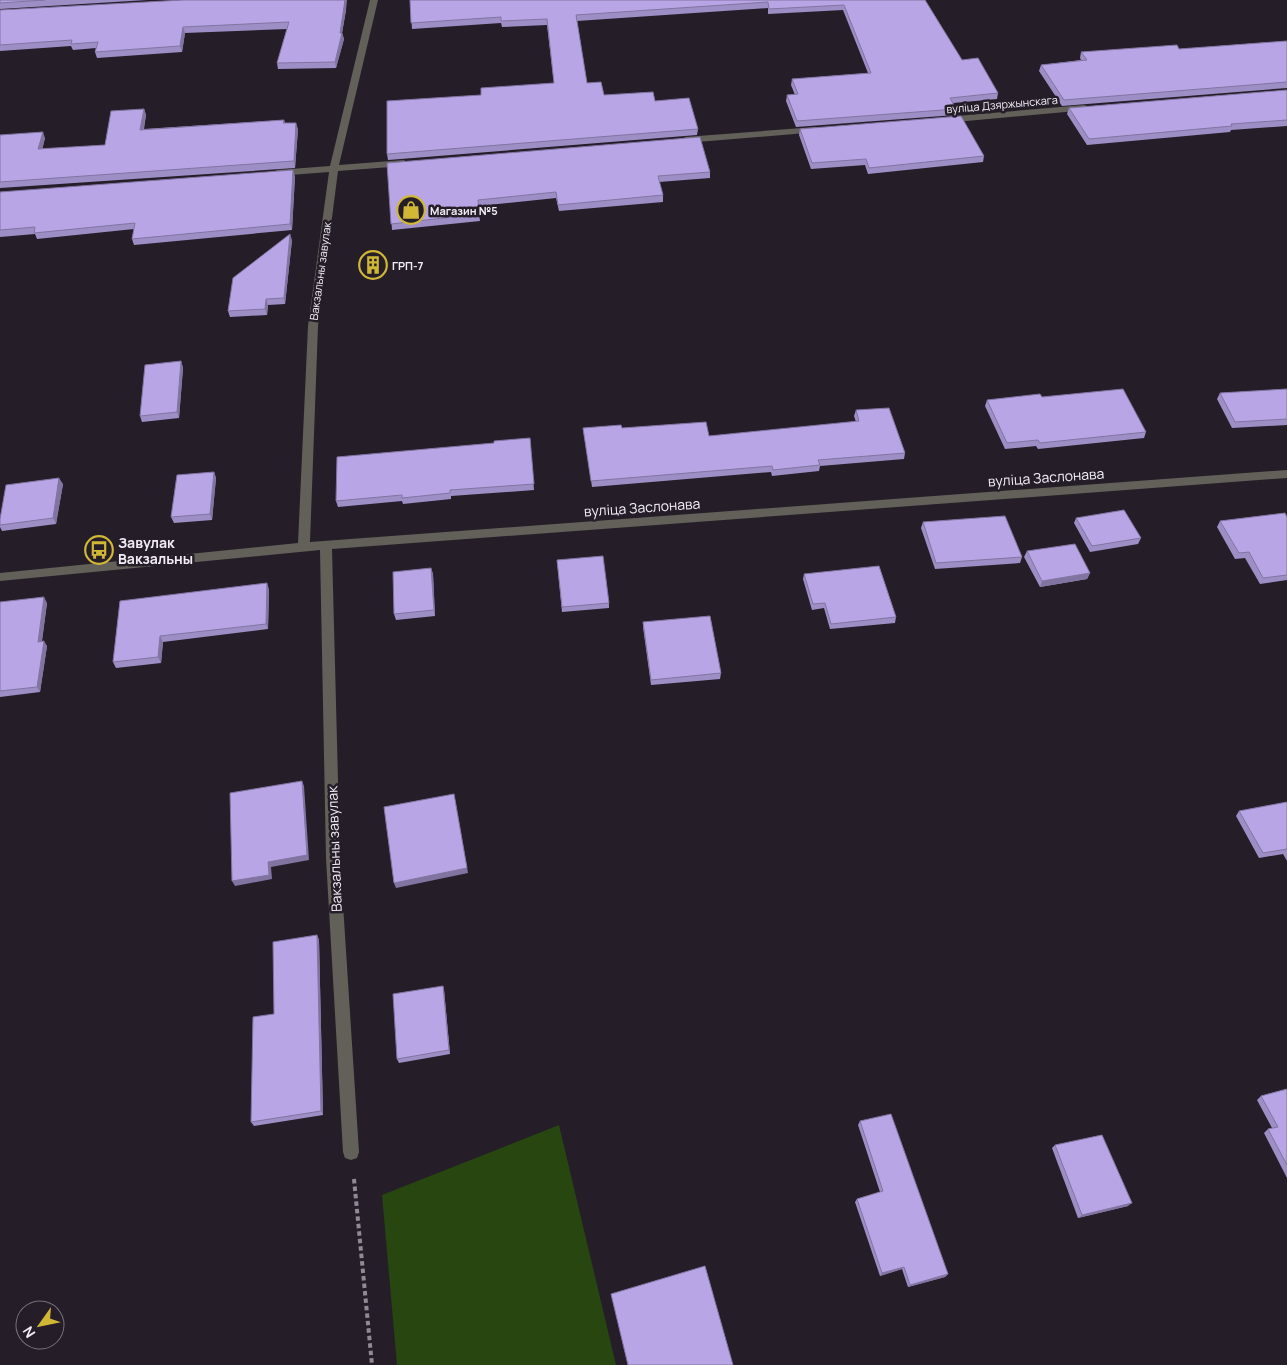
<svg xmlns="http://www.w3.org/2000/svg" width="1287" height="1365" font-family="Manrope,sans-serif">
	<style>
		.green { fill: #274610 }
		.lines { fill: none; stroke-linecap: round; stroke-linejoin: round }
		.path { stroke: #908a94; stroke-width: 4; stroke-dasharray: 4.5 3; stroke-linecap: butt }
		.minor { fill: #626059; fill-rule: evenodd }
		.wall { fill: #9e8ec6 }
		.shaded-wall { fill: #8174a1 }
		.building { fill: #b8a5e6; stroke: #8174a1 }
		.labels { text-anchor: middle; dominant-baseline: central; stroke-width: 5; stroke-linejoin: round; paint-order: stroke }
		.far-street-label { font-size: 11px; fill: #f2edf5; stroke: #251e29 }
		.far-poi-label { font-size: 11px; font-weight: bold; fill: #f2edf5; stroke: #251e29; text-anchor: start }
		.street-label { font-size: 14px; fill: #f2edf5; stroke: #251e29 }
		.poi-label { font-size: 14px; font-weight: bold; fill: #f2edf5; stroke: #251e29; text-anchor: start }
	</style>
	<rect width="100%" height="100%" fill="#251e29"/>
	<!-- green -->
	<polygon class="green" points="559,1125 616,1365 397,1365 382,1195"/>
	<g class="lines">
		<!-- path -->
		<polyline class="path" points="354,1179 372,1365"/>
		<!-- minor -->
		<g class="minor">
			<polygon points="370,0 378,0 339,165 404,160 408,163 404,166 338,171 318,326 310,542 1287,470 1287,478 332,549 340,858 359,1152 357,1158 351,1160 345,1158 343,1152 326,858 320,550 0,581 0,573 298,543 308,326 329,172 277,176 273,173 277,170 330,166"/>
			<polygon points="1084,105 1087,106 1087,110 945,123 941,120 945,117"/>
			<polygon points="815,127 819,130 818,132 685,143 681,140 685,137"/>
		</g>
	</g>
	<!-- wall -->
	<g class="wall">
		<polygon points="0,0 147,0 0,9"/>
		<polygon points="410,0 925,0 962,60 998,93 997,99 953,103 956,109 955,115 796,127 786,101 787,95 795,95 791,85 792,79 868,73 843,10 768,14 768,8 577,21 587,83 604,95 655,101 698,129 697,135 388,160 387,154 481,95 554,83 547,25 502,27 501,23 412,29"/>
		<polygon points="0,10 346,10 342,33 344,39 336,68 278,69 277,63 287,29 185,33 182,52 97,58 95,52 96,48 73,50 71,46 0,51"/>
		<polygon points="1287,41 1287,88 1062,106 1039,71 1041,65 1081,60 1080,58 1081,52 1179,49"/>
		<polygon points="1287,90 1287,126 1231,130 1230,132 1087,145 1067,114 1069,108"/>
		<polygon points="144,109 146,115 144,129 284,120 285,123 298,129 295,168 0,188 0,135 45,138 42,149 105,145"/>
		<polygon points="800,129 984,156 983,162 868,174 865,165 811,169 799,135"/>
		<polygon points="387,163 710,172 710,178 659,182 663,195 663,202 559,211 556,198 478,206 480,221 392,230"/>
		<polygon points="295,176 292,230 134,245 132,239 134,229 37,239 35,234 0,237 0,192"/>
		<polygon points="292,240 285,304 268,305 267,315 230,317 228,311"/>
		<polygon points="181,361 183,368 179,418 142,422 140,416"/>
		<polygon points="1287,389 1287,425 1232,428 1217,399 1220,393"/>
		<polygon points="1042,397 1146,432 1144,438 1038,449 1036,446 1005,449 985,406 987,400"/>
		<polygon points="856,410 905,453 904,459 820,466 819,471 772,476 771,472 592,487 583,428 622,428 709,436 856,422 854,416"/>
		<polygon points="530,438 534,490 451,496 451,499 403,504 402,501 338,507 336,501 494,443"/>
		<polygon points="214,472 216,478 212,520 174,523 171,517"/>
		<polygon points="63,484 56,524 2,531 0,527 0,519"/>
		<polygon points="1287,517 1287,580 1260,584 1245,558 1235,559 1217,527 1220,521"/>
		<polygon points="1076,518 1141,538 1138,544 1090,552 1074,523"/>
		<polygon points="923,522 1022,557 1020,563 935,569 921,528"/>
		<polygon points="1027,551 1090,573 1087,579 1040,587 1024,557"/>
		<polygon points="557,560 609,603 609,608 562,612"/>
		<polygon points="431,568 433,574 435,616 396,620 394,614"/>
		<polygon points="804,574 896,617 895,623 830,629 824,608 812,610 803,579"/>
		<polygon points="269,589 268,629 163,642 161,663 116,668 113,662 120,601"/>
		<polygon points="0,602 47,603 42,641 47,646 40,692 0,697"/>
		<polygon points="643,622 721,673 720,679 651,685 643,627"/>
		<polygon points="1287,802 1287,861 1283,854 1259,858 1236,816 1239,811"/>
		<polygon points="317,935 319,940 323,1115 254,1126 251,1122 274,1014"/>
		<polygon points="443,986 444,990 450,1054 399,1063 397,1059"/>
		<polygon points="1287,1089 1287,1178 1264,1133 1268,1129 1272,1128 1257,1100 1261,1096"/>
		<polygon points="860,1121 948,1274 945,1277 908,1287 902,1269 880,1276 855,1202 857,1199 880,1192 858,1125"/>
		<polygon points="1055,1145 1128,1206 1078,1218 1052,1148"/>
	</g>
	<!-- shaded-wall -->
	<g class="shaded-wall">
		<polygon points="345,0 347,0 346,10 341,39 340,33"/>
		<polygon points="183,27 185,33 182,52 180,46"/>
		<polygon points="342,33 344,39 336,68 335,62"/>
		<polygon points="144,109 146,115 142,136 140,130"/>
		<polygon points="296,123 298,129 295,168 294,161"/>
		<polygon points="43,132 45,138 41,155 38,149"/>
		<polygon points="293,170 295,176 292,230 290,224"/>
		<polygon points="290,234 292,240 285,304 284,298"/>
		<polygon points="266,299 268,305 267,315 265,309"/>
		<polygon points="181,361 183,368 179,418 177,412"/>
		<polygon points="214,472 216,478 212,520 210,514"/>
		<polygon points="59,478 63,484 56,524 53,518"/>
		<polygon points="431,568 433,574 435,616 434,610"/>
		<polygon points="1090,573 1087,579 1040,587 1042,581"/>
		<polygon points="267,583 269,589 268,629 266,624"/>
		<polygon points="44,597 47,603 41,647 38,642"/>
		<polygon points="160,636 163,642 161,663 158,657"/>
		<polygon points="44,641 47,646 40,692 37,687"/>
		<polygon points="302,781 304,786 309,860 271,867 272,879 235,886 232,881 268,862"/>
		<polygon points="455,799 468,873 396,888 394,883"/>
		<polygon points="317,935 319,940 323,1115 321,1111"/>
		<polygon points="443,986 444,990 450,1054 449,1050"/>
		<polygon points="1132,1203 1128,1206 1078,1218 1082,1215"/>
		<polygon points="904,1267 902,1269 880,1276 882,1273"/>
		<polygon points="948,1274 945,1277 908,1287 910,1285"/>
	</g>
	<!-- building -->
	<g class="building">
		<polygon points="0,0 45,0 0,3"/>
		<polygon points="183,0 345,0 340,33 342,33 335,62 277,63 289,22 183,27 180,46 95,52 98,42 71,44 72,40 0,45 0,10"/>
		<polygon points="410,0 925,0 962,60 978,58 998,93 950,98 956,109 797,121 787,95 798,94 792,79 871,73 844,5 769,9 768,2 576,15 587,83 601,82 604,95 653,92 655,101 689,98 698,129 387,154 387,101 481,95 481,88 554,83 547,19 501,21 501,17 411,23"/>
		<polygon points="1287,41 1287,82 1064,100 1041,65 1087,60 1081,52 1177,45 1179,49"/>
		<polygon points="1287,90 1287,120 1231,124 1232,126 1089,139 1069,108"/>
		<polygon points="144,109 140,130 284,120 283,123 296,123 294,161 0,182 0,135 43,132 38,149 105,145 111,111"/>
		<polygon points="961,116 984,156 869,168 866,159 812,163 800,129"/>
		<polygon points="700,137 710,172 658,176 663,195 558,205 556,192 478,200 479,214 391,224 387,163"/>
		<polygon points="293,170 290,224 132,239 135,223 34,233 35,227 0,230 0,192"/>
		<polygon points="290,234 284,298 266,299 265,309 228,311 233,278"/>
		<polygon points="181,361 177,412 140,416 145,365"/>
		<polygon points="1123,389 1146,432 1040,443 1038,440 1007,443 987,400 1040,394 1042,397"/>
		<polygon points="1287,389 1287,419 1235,422 1220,393"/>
		<polygon points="889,408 905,453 818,460 820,465 773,470 772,466 591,481 583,428 621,425 622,428 706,422 709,436 859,421 856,410"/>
		<polygon points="530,438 534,484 450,490 450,493 402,498 402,495 336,501 337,457 494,443 494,441"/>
		<polygon points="214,472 210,514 171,517 177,475"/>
		<polygon points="59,478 53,518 0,525 0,519 6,485"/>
		<polygon points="1124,510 1141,538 1092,546 1076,518"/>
		<polygon points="1285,513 1287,517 1287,575 1263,578 1249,552 1239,553 1220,521"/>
		<polygon points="1005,516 1022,557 936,563 923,522"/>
		<polygon points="1075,544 1090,573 1042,581 1027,551"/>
		<polygon points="603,556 609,603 562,607 557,560"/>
		<polygon points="879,566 896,617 831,624 825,603 813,604 804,574"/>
		<polygon points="431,568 434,610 394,614 393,572"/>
		<polygon points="267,583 266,624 160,636 158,657 113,662 120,601"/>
		<polygon points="44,597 38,642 44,641 37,687 0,691 0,602"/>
		<polygon points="710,616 721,673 651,680 643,622"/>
		<polygon points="302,781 307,855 268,862 269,875 232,881 230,793"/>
		<polygon points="454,794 467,868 394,883 384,807"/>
		<polygon points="1287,802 1287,849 1263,853 1239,811"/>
		<polygon points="317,935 321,1111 251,1122 253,1017 274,1014 273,942"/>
		<polygon points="443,986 449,1050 397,1059 393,994"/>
		<polygon points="1287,1089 1287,1165 1268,1129 1278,1127 1261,1096"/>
		<polygon points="891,1114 948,1274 910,1285 904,1267 882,1273 857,1199 883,1191 860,1121"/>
		<polygon points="1102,1135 1132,1203 1082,1215 1055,1145"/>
		<polygon points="705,1266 733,1365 628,1365 611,1294"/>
	</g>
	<!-- icons -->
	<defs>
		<symbol id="shop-ring" viewBox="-11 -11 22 22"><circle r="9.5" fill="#251e29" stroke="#d1b736" stroke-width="1.5"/><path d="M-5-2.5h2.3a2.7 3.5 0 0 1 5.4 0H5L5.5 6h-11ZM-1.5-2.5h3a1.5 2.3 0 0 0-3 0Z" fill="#d1b736"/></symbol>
		<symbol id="building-ring" viewBox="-11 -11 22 22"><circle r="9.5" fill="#251e29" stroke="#d1b736" stroke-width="1.5"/><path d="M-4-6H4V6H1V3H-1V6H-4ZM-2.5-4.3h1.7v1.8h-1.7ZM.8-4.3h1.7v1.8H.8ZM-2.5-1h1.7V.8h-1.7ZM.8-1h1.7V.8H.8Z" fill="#d1b736"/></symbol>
		<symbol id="bus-ring" viewBox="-11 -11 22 22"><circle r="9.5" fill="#251e29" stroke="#d1b736" stroke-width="1.5"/><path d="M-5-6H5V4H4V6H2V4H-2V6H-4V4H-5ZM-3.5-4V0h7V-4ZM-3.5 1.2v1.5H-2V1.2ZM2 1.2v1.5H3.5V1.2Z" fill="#d1b736"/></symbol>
	</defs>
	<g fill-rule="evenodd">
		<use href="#shop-ring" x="395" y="194" width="32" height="32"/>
		<use href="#building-ring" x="357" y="249" width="32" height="32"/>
		<use href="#bus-ring" x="83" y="534" width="32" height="32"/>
	</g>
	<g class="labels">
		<!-- far-street labels -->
		<g class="far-street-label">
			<text transform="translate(1002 104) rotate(-5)">вуліца Дзяржынскага</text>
			<text transform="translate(320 271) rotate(-82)">Вакзальны завулак</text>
		</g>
		<!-- far-poi labels -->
		<g class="far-poi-label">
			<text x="430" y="210">Магазин №5</text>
			<text x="392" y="265">ГРП-7</text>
		</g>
		<!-- street labels -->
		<g class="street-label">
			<text transform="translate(1046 477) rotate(-4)">вуліца Заслонава</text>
			<text transform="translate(642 507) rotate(-4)">вуліца Заслонава</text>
			<text transform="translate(334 849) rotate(-92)">Вакзальны завулак</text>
		</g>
		<!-- poi labels -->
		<g class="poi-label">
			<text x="118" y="542">Завулак<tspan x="118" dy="16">Вакзальны</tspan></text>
		</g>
	</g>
	<!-- north arrow -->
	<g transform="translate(40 1325) rotate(237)"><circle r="24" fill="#251e29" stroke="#77717b"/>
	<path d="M0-4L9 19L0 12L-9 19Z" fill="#d1b736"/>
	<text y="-8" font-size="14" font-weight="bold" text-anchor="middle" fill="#f2edf5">N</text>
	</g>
</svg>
